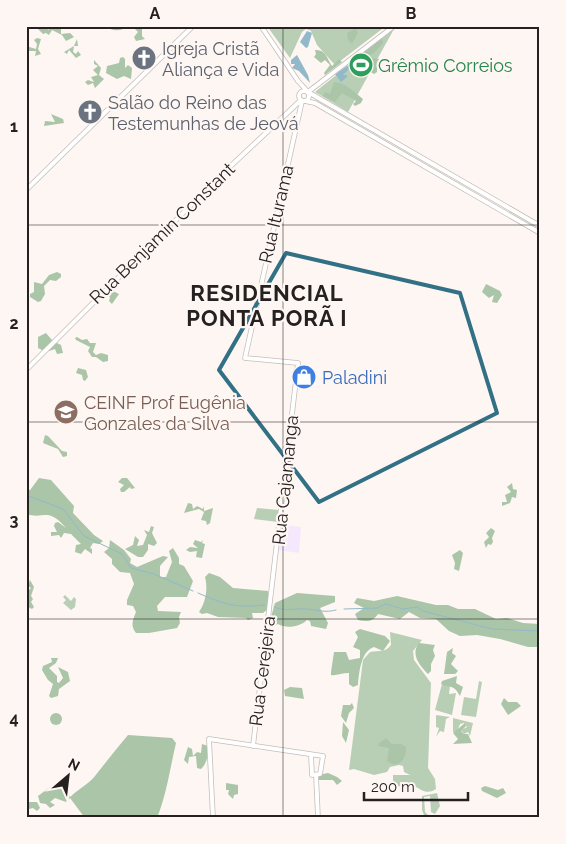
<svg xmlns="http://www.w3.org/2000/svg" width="566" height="844" font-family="Raleway,sans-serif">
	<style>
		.commercial { fill: #f5e8fd }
		.green { fill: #b8cfb6 }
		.forest { fill: #abc5a8 }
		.water { fill: #91b9ca }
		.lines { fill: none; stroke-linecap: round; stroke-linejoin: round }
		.stream { stroke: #91b9ca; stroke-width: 1 }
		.secondary-casing { stroke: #c4bdb8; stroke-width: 5.5 }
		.secondary { stroke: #fff; stroke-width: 4 }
		.marked { fill: none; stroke: #327086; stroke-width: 4; stroke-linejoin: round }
		.grid { fill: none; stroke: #242120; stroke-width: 1; stroke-opacity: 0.55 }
		.labels { text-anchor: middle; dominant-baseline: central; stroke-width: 4.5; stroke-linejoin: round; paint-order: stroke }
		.worship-label { font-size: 18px; fill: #5b616d; stroke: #fef6f2; text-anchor: start }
		.leisure-label { font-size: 18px; fill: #27864d; stroke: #fef6f2; text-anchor: start }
		.street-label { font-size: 18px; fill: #242120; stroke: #fef6f2 }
		.shop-label { font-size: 18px; fill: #366cbe; stroke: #fef6f2; text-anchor: start }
		.education-label { font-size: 18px; fill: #785e54; stroke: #fef6f2; text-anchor: start }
		.district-label { font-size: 22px; font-weight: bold; letter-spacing: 1px; fill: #242120; stroke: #fef6f2 }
		.neatline { fill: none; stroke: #242120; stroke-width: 2 }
		.grid-label { font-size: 16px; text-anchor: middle; font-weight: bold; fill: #242120 }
	</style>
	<rect width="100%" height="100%" fill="#fef6f2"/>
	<!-- commercial -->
	<polygon class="commercial" points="282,525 301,527 299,553 278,550"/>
	<!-- green -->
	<g class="green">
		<polygon points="267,26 386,26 335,65 317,45 311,31 306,29 302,32 290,58"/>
		<polygon points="394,29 348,112 315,92"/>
		<polygon points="257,508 279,510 278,522 254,519"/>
		<polygon points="65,595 71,601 74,597 76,599 75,607 71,610 63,603 66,600 63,597"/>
		<path d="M390 632 422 640 413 651 414 660 431 683 428 768 435 779 436 789C427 795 422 790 414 786 410 784 399 786 393 787V775H410L404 772 403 766 399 765 390 767 387 772 374 775 354 769 349 770 363 660 370 652C379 650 385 653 391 645Z"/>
		<polygon points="479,681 482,682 476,717 461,715 464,697 476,699"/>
		<polygon points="442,684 450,686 449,694 456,693 452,715 435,710"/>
		<polygon points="436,715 450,717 446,719 444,732 440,731 436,737 439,728 436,727"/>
		<polygon points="453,718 473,723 470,736 468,732 464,734 461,730 467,727 464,723 460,724 457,732 453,732"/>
		<polygon points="437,793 440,806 435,814 431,812 430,796 424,797 425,812 428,815 424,815 422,810 422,796"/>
	</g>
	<!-- forest -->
	<g class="forest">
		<polygon points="35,26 45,26 49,30 50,26 61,26 61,34 70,33 74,37 66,41 62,35 52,30 49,35 46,33 43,34"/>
		<path d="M106 26H142V36L145 39 136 41 134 37 138 32 132 26C123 29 114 34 106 26Z"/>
		<polygon points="356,28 358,33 352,44 348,40 347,33"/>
		<polygon points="37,38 41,39 38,49 41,54 35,56 36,51 27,51 26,46 36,49 37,44 34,40"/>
		<polygon points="380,38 382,38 383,43 373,54 368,55 369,58 381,59 382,62 377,64 377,72 374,74 366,69 364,60 359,62 354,59 370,47 374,40"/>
		<polygon points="77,39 78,46 74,46 73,52 76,54 78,51 81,55 76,58 69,50 67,54 64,52 74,46"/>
		<path d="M315 50C326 49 327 59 332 66L339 59 342 62 325 75 324 73 330 65 325 60 321 63 314 57 316 54Z"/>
		<polygon points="123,57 125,59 125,68 128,65 132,68 131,79 124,76 117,79 106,73 107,66 119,63 120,58"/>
		<polygon points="94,60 101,68 99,75 104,79 95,88 93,83 88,85 85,82 88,80 94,82 91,77 98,75 93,70 98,66 94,64"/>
		<path d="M334 82C345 82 355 93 363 99L361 103 355 106 353 104 356 101 342 93 335 102 323 96 325 92 330 94Z"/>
		<polygon points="51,114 63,119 64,123 44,126 45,121 55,122"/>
		<polygon points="57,272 61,274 61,277 56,281 50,280 44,286 45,294 41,301 38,302 30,297 30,294 34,292 34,282 42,284 49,275"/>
		<polygon points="486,284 500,291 502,295 497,303 492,302 494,295 489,298 482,292"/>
		<polygon points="109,289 119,294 112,304 109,301 110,297 106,294"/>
		<polygon points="46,333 52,340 52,345 57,343 61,345 63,353 57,354 55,349 46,352 38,348 38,337"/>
		<polygon points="77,337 82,340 87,339 90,343 96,343 93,352 96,355 101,353 108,355 108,361 103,362 96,357 92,357 88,351 90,347 76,340 75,338"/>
		<polygon points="78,368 86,370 88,377 85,381 83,380 82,375 76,373"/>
		<polygon points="45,435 48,436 62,451 67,452 67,456 63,457 58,449 43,443"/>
		<path d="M39 478 51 480 74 506 73 513 94 535 103 541 99 544 93 543 90 548 92 549V554L85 549 81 554 75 552 76 545 81 544 71 534 64 533 61 538 59 535 51 536V532H57L54 526 55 523 58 522 66 528C47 506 45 520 26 514V490H30Z"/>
		<polygon points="122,478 127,478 135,488 131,489 130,487 124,492 121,492 120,489 124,485 118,482"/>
		<polygon points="512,483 513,489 517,490 516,498 512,497 510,503 502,506 502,502 507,502 505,495 511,492 507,487"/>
		<polygon points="188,503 192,504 193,509 197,506 203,509 204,506 204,511 213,508 210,523 207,525 206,521 201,520 204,512 199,509 184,513"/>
		<polygon points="151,526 154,527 152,533 157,543 154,546 148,544 148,550 143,557 138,557 125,549 133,545 135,536 139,540 137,546 143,545 147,535 144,530 149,532"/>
		<polygon points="491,528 495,531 492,538 493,542 491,545 488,544 486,548 484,542 489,537 486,533"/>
		<path d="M110 540 124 550 131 559 130 563 137 567 163 556 168 557 160 566V577H166L172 562 169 551 173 548 179 558V564L184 566 193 581 187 597H165L157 606 158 611 181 612 179 617 180 623 177 628 149 633H136C130 625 133 620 136 612L133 606 127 605V600L134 584 130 573 120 572 112 564V559L104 552 109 548Z"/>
		<polygon points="195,540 201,542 203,540 202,543 205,544 202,558 196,557 197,551 190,552 186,550 190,547 198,548 193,544"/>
		<polygon points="460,550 463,553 459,571 454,569 455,563 452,555"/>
		<path d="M209 573 220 577 233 588 268 591V609L263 613H252L253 618 248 620 246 618 218 617 207 613 202 614 199 612C206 602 208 588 205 577Z"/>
		<polygon points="30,580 34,587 31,596 33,599 31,602 34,607 32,609 26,606 26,599 29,598 26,597 26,593 31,588 28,586"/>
		<path d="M297 593 335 596V602L320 608 328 623 326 629 311 626 310 621 307 620C300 627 286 629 278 624L272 627 269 624 275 603Z"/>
		<path d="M397 596 436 605H448L458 609H475L496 619 507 618 523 623 540 624V647H528L500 639 477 635 460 636 449 631 436 619 420 618 409 612 400 619 378 614C373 622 367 622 358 620L355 614 364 608 354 603 357 598 374 601Z"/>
		<path d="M360 629 385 636 390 641 383 651 374 647C361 651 359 672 358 685L353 687 349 684V673C342 673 336 676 331 675V672L334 652H346L349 660 360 658V650L353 647 358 637 355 632Z"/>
		<path d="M419 643 435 645 433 650 435 656 431 664V671L428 674C420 666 410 654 419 643Z"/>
		<polygon points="453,648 452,653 456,656 451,664 458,671 455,674 444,674 447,652"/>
		<polygon points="51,658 58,658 56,663 49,668 57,676 57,682 59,683 63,678 58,667 68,672 70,681 59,689 58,696 51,698 49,696 53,684 48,680 42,670 43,666 52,662"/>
		<path d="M457 676 456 683 463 687 460 696C453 684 453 689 441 684L442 681Z"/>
		<polygon points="290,687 302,688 304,699 285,696 284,690"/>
		<polygon points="504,698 508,702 517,702 521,706 508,715 501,704"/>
		<polygon points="352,703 354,708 349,713 346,723 341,716 343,705 350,705"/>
		<circle cx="56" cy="719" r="6"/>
		<polygon points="343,722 349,730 346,743 342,736"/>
		<polygon points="465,723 466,726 461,731 464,734 468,734 472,743 453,744 458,739 453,733"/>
		<path d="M128 735 172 738 176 743C170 768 167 793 157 818H85L70 798 66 802 55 798 50 802 55 805 50 808 46 804 40 803 38 796 50 787 63 786 70 797C78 789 89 784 95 776 106 762 117 748 128 735Z"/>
		<path d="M386 738 392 744H401L406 747C407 759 398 770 387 761L389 748 378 746 379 743Z"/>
		<path d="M202 744 208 746C209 754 207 763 201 769L197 768 196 756 189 757 188 764 184 760 188 747 192 749 193 756 197 752 201 753Z"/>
		<polygon points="328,773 337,777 342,781 337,785 333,780 317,780 318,775"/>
		<polygon points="226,783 238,785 238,794 234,795 233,799 228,794 229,790 226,790"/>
		<polygon points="485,786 498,790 503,788 506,793 497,798 482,791 481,788"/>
		<polygon points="29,802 37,802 40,808 37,811 33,808 29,809 27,804"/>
	</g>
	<!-- water -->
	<g class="water">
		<polygon points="307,31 312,33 308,47 306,48 300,42"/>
		<polygon points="297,55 308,75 310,83 299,71 292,68 295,64 291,64 291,60"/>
		<polygon points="350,64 351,67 343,75 347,75 347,77 341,82 335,74"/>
	</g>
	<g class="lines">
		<!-- stream -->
		<g class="stream">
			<polyline points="26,495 63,509 84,536 122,554 131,568 154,574 193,591"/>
			<path d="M198 593C226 605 235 608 265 605"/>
			<path d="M274 607C286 612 295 608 307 609 318 610 325 613 336 610"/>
			<polyline points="344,609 377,608 386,604 403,609 417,607 423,611 492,629 540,631"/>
		</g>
		<defs>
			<g id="secondary">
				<polyline points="261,26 298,81 308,92 540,226"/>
				<circle cx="304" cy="96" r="5"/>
				<polyline points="308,92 394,26"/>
				<polyline points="305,101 315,103 540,233"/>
				<polyline points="26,190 193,26"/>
				<polyline points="26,370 218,178 301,100"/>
				<polyline points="253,746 298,363 245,358 302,101"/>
				<polyline points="316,775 318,818"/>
				<polyline points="213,818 209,739 323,756 320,774 312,775 311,755"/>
			</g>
		</defs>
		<!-- secondary casing -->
		<use href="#secondary" class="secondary-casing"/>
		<!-- secondary -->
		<use href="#secondary" class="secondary"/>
	</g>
	<!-- marked area -->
	<path class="marked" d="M286 253 460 293 497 413 319 502 219 370Z"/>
	<!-- grid -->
	<path class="grid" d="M283 26V818M26 225H540M26 422H540M26 619H540"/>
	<!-- icons -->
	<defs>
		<symbol id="church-disc" viewBox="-11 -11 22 22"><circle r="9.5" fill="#6b7280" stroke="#fef6f2"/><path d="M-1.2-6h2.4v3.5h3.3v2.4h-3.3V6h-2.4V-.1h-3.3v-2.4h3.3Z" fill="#fff"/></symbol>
		<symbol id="stadium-disc" viewBox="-11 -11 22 22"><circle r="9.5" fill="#2e9e5b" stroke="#fef6f2"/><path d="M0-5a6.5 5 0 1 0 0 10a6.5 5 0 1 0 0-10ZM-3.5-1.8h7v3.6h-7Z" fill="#fff"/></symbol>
		<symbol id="shop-disc" viewBox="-11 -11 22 22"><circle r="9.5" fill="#3f7fe0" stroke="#fef6f2"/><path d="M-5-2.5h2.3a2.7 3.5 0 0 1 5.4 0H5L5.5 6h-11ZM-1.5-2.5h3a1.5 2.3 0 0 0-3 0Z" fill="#fff"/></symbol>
		<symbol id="school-disc" viewBox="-11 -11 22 22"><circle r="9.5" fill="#8d6e63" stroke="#fef6f2"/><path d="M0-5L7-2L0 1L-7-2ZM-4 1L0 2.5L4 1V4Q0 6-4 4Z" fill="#fff"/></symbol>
	</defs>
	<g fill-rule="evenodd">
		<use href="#church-disc" x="130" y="44" width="28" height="28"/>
		<use href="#stadium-disc" x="347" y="51" width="28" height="28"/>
		<use href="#church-disc" x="76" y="98" width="28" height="28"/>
		<use href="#shop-disc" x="290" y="363" width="28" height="28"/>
		<use href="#school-disc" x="52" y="398" width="28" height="28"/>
	</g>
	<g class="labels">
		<!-- worship labels -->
		<g class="worship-label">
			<text x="162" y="48">Igreja Cristã<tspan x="162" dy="21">Aliança e Vida</tspan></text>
			<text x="108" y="102">Salão do Reino das<tspan x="108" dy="21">Testemunhas de Jeová</tspan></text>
		</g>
		<!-- leisure labels -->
		<g class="leisure-label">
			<text x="378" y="65">Grêmio Correios</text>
		</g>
		<!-- street labels -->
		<g class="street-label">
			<text transform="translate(276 214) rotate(-77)">Rua Iturama</text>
			<text transform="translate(162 233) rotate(-44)">Rua Benjamin Constant</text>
			<text transform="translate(285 480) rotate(-84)">Rua Cajamanga</text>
			<text transform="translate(262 671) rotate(-83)">Rua Cerejeira</text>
		</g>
		<!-- shop labels -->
		<g class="shop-label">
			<text x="322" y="377">Paladini</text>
		</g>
		<!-- education labels -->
		<g class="education-label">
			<text x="84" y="402">CEINF Prof Eugênia<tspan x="84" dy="21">Gonzales da Silva</tspan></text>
		</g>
		<!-- district labels -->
		<g class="district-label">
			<text x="267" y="293">RESIDENCIAL<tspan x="267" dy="25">PONTA PORÃ I</tspan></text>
		</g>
	</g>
	<!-- border -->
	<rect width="566" height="844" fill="none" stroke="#fef6f2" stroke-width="55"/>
	<!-- north arrow -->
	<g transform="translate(68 776) rotate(28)" stroke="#fef6f2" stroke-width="4" paint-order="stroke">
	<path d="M0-4L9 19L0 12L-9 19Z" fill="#242120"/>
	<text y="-8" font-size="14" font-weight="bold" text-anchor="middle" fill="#242120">N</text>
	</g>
	<!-- scale -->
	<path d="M364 792v8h104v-8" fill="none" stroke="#242120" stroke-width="2.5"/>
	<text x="371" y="792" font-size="15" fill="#242120" stroke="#fef6f2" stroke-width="4" paint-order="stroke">200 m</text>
	<rect x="28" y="28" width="510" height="788" class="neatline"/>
	<g class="grid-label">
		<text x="155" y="19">A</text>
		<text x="411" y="19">B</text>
		<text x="14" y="132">1</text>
		<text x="14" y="329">2</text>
		<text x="14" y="526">3</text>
		<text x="14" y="724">4</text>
	</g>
</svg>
